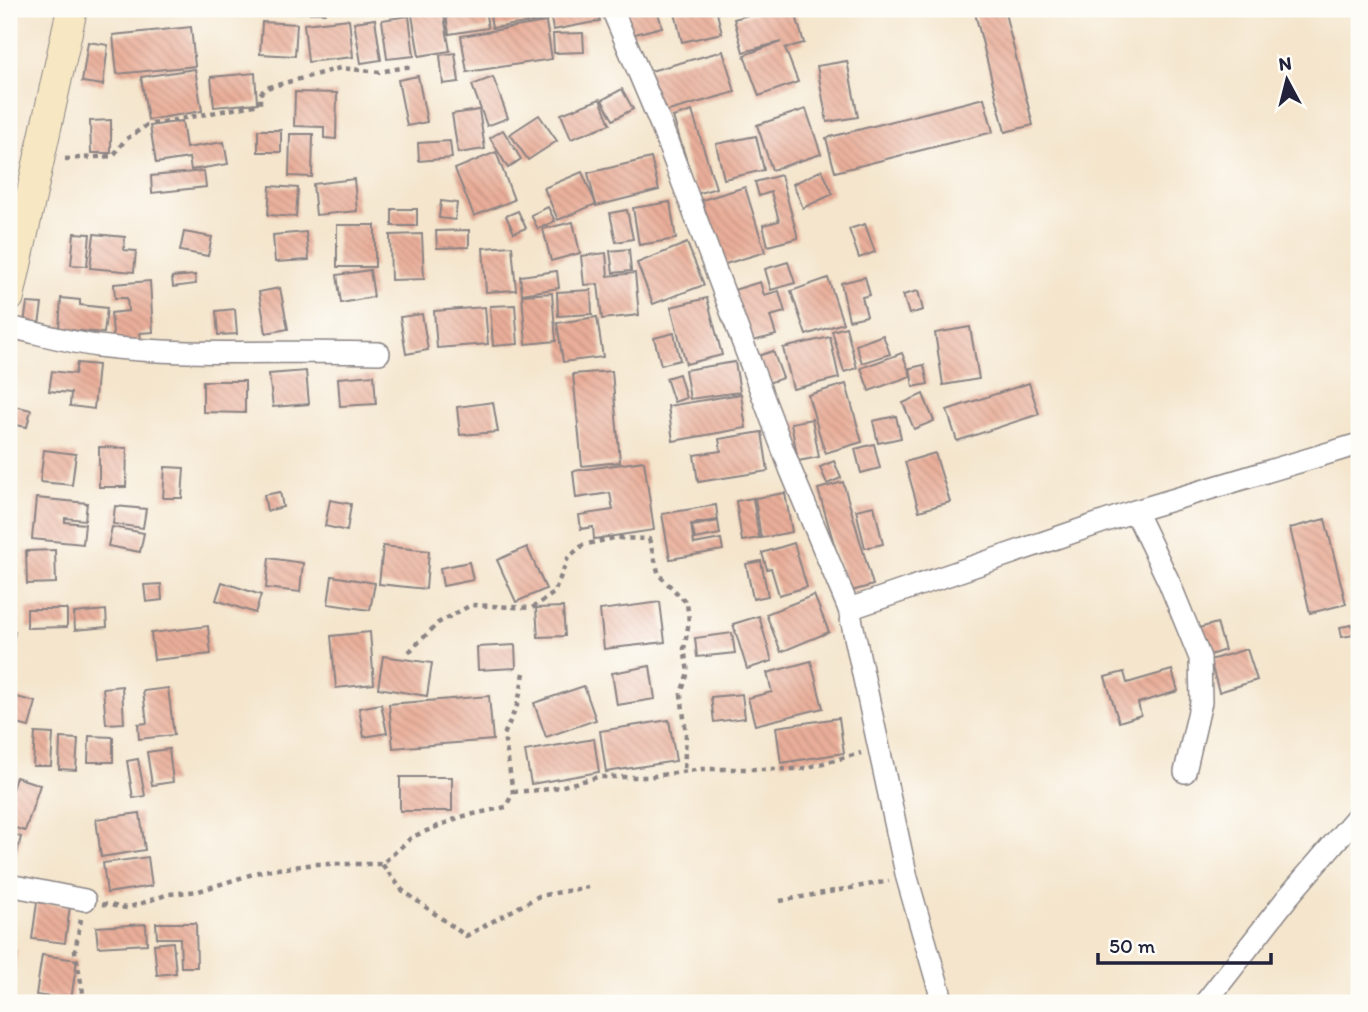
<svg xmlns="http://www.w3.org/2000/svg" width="1368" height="1012" font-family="Itim,sans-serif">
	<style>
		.building { fill: url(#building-back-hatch) }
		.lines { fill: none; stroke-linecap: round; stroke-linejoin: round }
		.street-casing { stroke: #8b8484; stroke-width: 24 }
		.secondary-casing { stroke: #8b8484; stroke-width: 32 }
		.path { stroke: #8b8484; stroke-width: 4.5; stroke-dasharray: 5 5; stroke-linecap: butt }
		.street { stroke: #fff; stroke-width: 21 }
		.secondary { stroke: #f7e8c3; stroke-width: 30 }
	</style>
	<defs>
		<pattern id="building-back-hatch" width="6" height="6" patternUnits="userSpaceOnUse" patternTransform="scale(1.75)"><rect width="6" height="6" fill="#e9ae99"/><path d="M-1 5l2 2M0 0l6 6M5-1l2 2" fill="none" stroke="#c89585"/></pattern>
	</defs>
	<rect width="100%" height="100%" fill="#fdfcf7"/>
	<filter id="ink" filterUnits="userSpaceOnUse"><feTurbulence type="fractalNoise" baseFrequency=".0143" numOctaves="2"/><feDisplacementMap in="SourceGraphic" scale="14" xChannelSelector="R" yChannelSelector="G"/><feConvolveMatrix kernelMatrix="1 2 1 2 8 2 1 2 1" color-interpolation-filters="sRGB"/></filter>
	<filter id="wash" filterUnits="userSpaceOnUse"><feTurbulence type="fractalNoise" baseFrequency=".00686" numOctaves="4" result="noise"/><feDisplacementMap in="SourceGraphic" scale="28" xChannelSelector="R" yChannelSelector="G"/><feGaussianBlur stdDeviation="1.57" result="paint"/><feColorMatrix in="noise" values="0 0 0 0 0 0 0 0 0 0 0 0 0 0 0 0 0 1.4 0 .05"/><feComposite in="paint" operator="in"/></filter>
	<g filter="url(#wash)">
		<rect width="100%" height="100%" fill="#f4e5cc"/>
		<g id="blocks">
			<!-- building -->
			<g class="building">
				<polygon points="175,9 219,9 219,14 175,13"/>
				<polygon points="271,9 325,9 325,13 271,12"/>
				<polygon points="385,9 419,9 419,11 386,14"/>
				<polygon points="445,9 485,9 488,28 449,34"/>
				<polygon points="489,9 545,9 547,20 492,28"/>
				<polygon points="557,9 598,9 600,21 553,30 550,12"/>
				<polygon points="624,9 657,9 662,27 631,35"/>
				<polygon points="674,9 716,9 722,33 682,42"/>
				<polygon points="770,9 794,9 804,43 785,48 798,82 759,96 744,55 781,42 743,52 734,19"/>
				<polygon points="974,9 1004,9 1033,125 1005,132"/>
				<polygon points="443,10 450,51 419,56 412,15"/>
				<polygon points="409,16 414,56 387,59 382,20"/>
				<polygon points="349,19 353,57 308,62 304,24"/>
				<polygon points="375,19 381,60 361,63 354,22"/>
				<polygon points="262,22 297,24 295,56 260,54"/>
				<polygon points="546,22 552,59 467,72 461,36"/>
				<polygon points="191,27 195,66 117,74 113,35"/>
				<polygon points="583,33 584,52 554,53 553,34"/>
				<polygon points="88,42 108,45 103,85 82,82"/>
				<polygon points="723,51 735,92 658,114 647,72"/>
				<polygon points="455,53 459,82 443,84 440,55"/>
				<polygon points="847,61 858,117 827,122 817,66"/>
				<polygon points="195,69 202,111 148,120 141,77"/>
				<polygon points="255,73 257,103 214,107 211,77"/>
				<polygon points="418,76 427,122 407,126 398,80"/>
				<polygon points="493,77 508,118 487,126 472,85"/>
				<polygon points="622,89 633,109 613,120 602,100"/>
				<polygon points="295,92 337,93 336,139 324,138 324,127 294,126"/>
				<polygon points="984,98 993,132 835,172 826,138"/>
				<polygon points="600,99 610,124 571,139 561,114"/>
				<polygon points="806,109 821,154 772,170 757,125"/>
				<polygon points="479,110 485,149 458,153 452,114"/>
				<polygon points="692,111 716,188 697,194 673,117"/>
				<polygon points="539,115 557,141 528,160 510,134"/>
				<polygon points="111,120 111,153 91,153 90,121"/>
				<polygon points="182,121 186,148 224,142 228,164 191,170 189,158 156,163 150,126"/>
				<rect x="258" y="130" width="23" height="22"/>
				<polygon points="503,130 521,159 508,168 490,138"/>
				<polygon points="290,134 313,134 312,177 289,176"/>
				<polygon points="756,136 764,170 724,179 716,144"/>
				<polygon points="450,141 452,158 419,161 418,143"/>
				<polygon points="496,152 514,200 474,216 455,169"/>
				<polygon points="651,158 659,190 596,206 588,173"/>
				<polygon points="822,170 833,194 803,208 793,184"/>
				<polygon points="204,171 206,187 152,193 151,176"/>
				<polygon points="582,172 596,204 558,220 544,188"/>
				<polygon points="781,175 798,238 768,246 763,225 779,221 771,192 759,196 755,182"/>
				<polygon points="354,179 357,211 316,215 313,184"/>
				<polygon points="270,186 298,188 296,217 268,215"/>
				<polygon points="745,187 765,252 722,265 702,200"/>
				<polygon points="441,201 457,203 455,220 439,218"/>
				<polygon points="670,202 676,239 639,245 633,208"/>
				<polygon points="548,207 555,221 538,229 531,215"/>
				<rect x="392" y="209" width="25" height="17"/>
				<polygon points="627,210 633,239 616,242 610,213"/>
				<polygon points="518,211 526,228 514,233 506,216"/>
				<polygon points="573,222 580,253 551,261 543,229"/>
				<polygon points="865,224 875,252 859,258 849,229"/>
				<rect x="337" y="225" width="38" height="42"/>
				<polygon points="469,230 469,247 437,248 436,231"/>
				<polygon points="184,232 212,237 208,256 180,251"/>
				<polygon points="306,232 309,260 275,262 273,235"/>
				<polygon points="74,233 90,234 87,266 71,265"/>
				<polygon points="94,234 125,237 124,250 136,251 134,272 90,268"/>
				<polygon points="422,234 424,279 391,280 390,235"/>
				<polygon points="687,243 704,285 653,304 637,263"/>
				<polygon points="512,246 516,290 486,292 483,248"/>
				<polygon points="629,249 631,271 613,273 610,251"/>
				<polygon points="606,253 608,276 635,273 639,315 602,319 598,284 584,285 581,256"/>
				<polygon points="788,262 795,283 771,290 765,269"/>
				<polygon points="370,270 374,297 341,303 337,275"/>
				<polygon points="557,271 559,288 522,294 520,276"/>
				<polygon points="195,275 196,284 173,287 172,277"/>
				<polygon points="865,277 870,295 862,297 867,316 849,320 841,283"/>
				<polygon points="828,278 843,323 806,335 791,291"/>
				<polygon points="150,281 153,332 140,333 141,341 114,343 111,313 128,311 127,298 115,298 114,284"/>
				<polygon points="760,282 764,295 779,291 785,312 770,316 776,335 749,342 734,290"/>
				<polygon points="280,288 288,329 266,333 259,292"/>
				<polygon points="591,290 592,314 558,316 557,292"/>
				<polygon points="918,291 923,310 909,314 903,295"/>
				<polygon points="552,293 556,341 526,344 522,295"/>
				<polygon points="61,298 80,300 80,305 107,308 104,333 59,329"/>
				<polygon points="707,298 722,355 686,364 671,307"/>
				<polygon points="27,303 42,304 39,325 24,323"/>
				<polygon points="515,305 518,344 493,346 490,306"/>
				<polygon points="485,307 488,344 437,348 434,311"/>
				<polygon points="235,309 237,334 218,335 216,311"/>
				<polygon points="422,314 428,350 406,354 400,317"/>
				<polygon points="597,317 603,357 563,362 557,323"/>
				<polygon points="846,327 857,368 844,372 832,331"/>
				<polygon points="970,327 979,379 943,385 935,333"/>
				<polygon points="674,333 680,360 661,365 654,338"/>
				<polygon points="883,335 890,354 862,363 856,345"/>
				<polygon points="830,337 839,378 793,389 783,348"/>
				<polygon points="773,351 783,378 765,384 755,357"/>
				<polygon points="902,353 911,376 869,391 861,368"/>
				<polygon points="735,362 740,392 690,399 685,370"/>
				<polygon points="77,363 98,365 94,409 70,406 71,393 49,391 52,371 75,374"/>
				<polygon points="924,365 928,384 913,387 910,368"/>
				<polygon points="306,371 309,404 273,407 269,374"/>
				<polygon points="612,371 620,462 582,466 573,374"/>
				<polygon points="679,374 686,398 674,402 666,378"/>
				<polygon points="374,375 376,404 340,406 338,378"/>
				<polygon points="203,381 245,381 245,413 203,412"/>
				<polygon points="1029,383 1039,414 957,441 947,410"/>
				<polygon points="846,384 862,442 825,453 808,395"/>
				<polygon points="741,394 746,428 673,441 668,406"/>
				<polygon points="923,394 934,421 914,429 903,403"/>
				<polygon points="493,402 498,432 460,435 457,407"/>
				<polygon points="14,406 31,410 27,427 10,424"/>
				<polygon points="896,416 901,438 878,443 873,421"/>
				<polygon points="812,419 819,457 798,461 791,423"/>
				<polygon points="762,432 768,471 698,482 694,455 721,451 719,439"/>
				<polygon points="874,444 880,468 861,473 855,449"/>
				<polygon points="99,447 127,448 126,487 99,487"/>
				<polygon points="44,450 76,454 72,485 40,482"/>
				<polygon points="935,453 950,502 919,511 905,462"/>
				<polygon points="644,461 654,530 594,539 593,527 581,529 579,515 613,510 610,493 576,498 573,471"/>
				<polygon points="834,461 841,478 827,484 820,467"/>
				<polygon points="165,467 184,468 182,498 163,498"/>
				<polygon points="843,482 873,585 848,592 818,489"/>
				<polygon points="280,492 283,507 267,511 264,495"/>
				<polygon points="785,493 792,532 761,538 755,498"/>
				<polygon points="36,498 87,503 85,520 65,518 65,522 85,524 83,544 32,539"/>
				<polygon points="753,498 759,538 742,541 736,501"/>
				<polygon points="330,500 351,504 347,531 325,526"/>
				<polygon points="716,505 718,520 691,524 694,544 721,539 723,550 670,559 662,514"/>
				<polygon points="115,506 146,509 143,528 113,524"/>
				<polygon points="874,506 883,544 865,548 856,510"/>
				<polygon points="1325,519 1346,604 1310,613 1290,528"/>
				<polygon points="718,521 720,534 695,539 692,526"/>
				<polygon points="112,527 144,533 140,552 108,546"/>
				<polygon points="794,543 807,587 779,595 771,568 767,569 762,553"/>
				<polygon points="383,546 429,551 426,589 379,584"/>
				<polygon points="527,547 546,589 516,602 497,560"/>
				<polygon points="55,550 56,583 27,584 26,551"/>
				<polygon points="269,558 303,563 300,592 266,588"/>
				<polygon points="761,561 768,596 753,599 746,564"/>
				<polygon points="469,562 473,580 443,586 440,568"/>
				<polygon points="332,576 375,583 370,610 328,604"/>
				<polygon points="222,582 261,595 255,613 216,600"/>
				<polygon points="161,584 162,600 146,602 144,585"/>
				<polygon points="814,595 829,632 781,652 766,614"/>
				<polygon points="660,602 665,642 604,649 600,610"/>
				<polygon points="563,607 565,636 538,637 536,608"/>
				<polygon points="27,609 67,609 67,627 27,628"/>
				<polygon points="106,610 107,627 75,630 74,613"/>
				<polygon points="759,616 772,661 747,669 733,624"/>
				<polygon points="1217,623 1225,650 1207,656 1199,628"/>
				<polygon points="1352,625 1354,635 1342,637 1340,627"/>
				<polygon points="208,626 211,654 154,660 151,633"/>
				<polygon points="9,631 15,632 10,659 9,659"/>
				<polygon points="370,632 374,684 336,688 331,636"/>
				<polygon points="732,633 735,653 697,657 695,638"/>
				<polygon points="515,645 516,668 478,670 477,647"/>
				<polygon points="1247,649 1257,680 1219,692 1210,660"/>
				<polygon points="383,656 432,663 427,696 378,688"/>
				<polygon points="811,661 823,708 755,725 748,698 772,692 767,673"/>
				<polygon points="650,666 655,699 617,705 612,673"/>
				<polygon points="1172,670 1178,691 1138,703 1141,715 1119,722 1105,677 1124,672 1127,683"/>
				<polygon points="122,686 124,723 106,724 103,688"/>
				<polygon points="584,686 596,720 546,737 534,703"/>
				<polygon points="168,688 174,735 139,739 138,724 147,723 143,691"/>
				<polygon points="742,694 745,718 714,722 711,697"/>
				<polygon points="9,695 36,702 29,727 9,722"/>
				<polygon points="489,696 493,740 393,748 389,704"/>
				<polygon points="381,704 387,733 364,737 359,708"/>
				<polygon points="839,718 844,753 781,763 776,727"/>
				<polygon points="669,720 676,761 606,772 600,731"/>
				<polygon points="35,733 53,734 51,766 33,766"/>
				<polygon points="89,736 113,737 113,762 88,762"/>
				<polygon points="60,738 78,739 76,770 59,769"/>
				<polygon points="594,739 599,772 531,784 525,751"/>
				<polygon points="169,749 173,782 152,785 147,752"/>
				<polygon points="138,759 145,796 133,798 127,761"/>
				<polygon points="16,777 40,785 25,831 9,826 9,799"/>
				<rect x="400" y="777" width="52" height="34"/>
				<polygon points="140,813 145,850 101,857 96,819"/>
				<polygon points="9,834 21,837 10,881 9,881"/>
				<polygon points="148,857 152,886 107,893 103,863"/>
				<polygon points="37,902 70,906 65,943 32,939"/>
				<polygon points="156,923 196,923 197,967 181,967 180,938 157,938"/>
				<polygon points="146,924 147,944 98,947 96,927"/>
				<polygon points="173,942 176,973 157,975 154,944"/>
				<polygon points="9,949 17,950 10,997 9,997"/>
				<polygon points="42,955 77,960 71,1000 36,995"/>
			</g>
		</g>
	</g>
	<g filter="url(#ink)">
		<use href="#blocks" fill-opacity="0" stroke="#8b8484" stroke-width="2"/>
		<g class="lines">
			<defs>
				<g id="street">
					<polyline points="612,9 661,125 791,471 849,609"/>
					<path d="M9 327C38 333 68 342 98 346 189 357 287 350 379 353"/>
					<polyline points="1135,511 1169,582 1200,658 1201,702 1185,772"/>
					<polyline points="9,885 85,900"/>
					<polyline points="943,1003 907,878 849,609 1135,511 1359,444"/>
					<polyline points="1205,1003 1287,898 1359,814"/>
				</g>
				<polyline id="secondary" points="9,297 72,9"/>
			</defs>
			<!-- street casing -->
			<use href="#street" class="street-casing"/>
			<!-- secondary casing -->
			<use href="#secondary" class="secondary-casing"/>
			<!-- path -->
			<g class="path">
				<polyline points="65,159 113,156 125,140 147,125 260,104 260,94 266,88 340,68 379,72 412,66"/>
				<polyline points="409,652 438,623 471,605 532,608 554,593 568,558 583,545 614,538 649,539 659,575 687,603 689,622 684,649 688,672 681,694 686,734 684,771"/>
				<polyline points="524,673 518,703 504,735 513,792 506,807 460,817 412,837 382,864 402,890 466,936 539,896 588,887"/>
				<polyline points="513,792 551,789 598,777 647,777 702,769 801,769 861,753"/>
				<polyline points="780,901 889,881"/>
				<polyline points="102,904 127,908 169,894 199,891 262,871 316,864 382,864"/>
				<polyline points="81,919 75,951 85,1003"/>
			</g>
			<!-- street -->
			<use href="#street" class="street"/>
			<!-- secondary -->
			<use href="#secondary" class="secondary"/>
		</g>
	</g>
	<!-- margin -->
	<rect width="1368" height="1012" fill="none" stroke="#fdfcf7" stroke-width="35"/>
	<!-- north arrow -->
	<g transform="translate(1287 80) rotate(353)" stroke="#fdfcf7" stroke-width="5" paint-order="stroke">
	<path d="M0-5L12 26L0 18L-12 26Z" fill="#22223b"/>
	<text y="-10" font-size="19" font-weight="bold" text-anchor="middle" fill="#22223b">N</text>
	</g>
	<!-- scale -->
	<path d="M1098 953v10h173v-10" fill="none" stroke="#22223b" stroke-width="3.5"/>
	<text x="1109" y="953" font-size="21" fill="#22223b" stroke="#fdfcf7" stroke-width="5" paint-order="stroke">50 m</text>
</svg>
